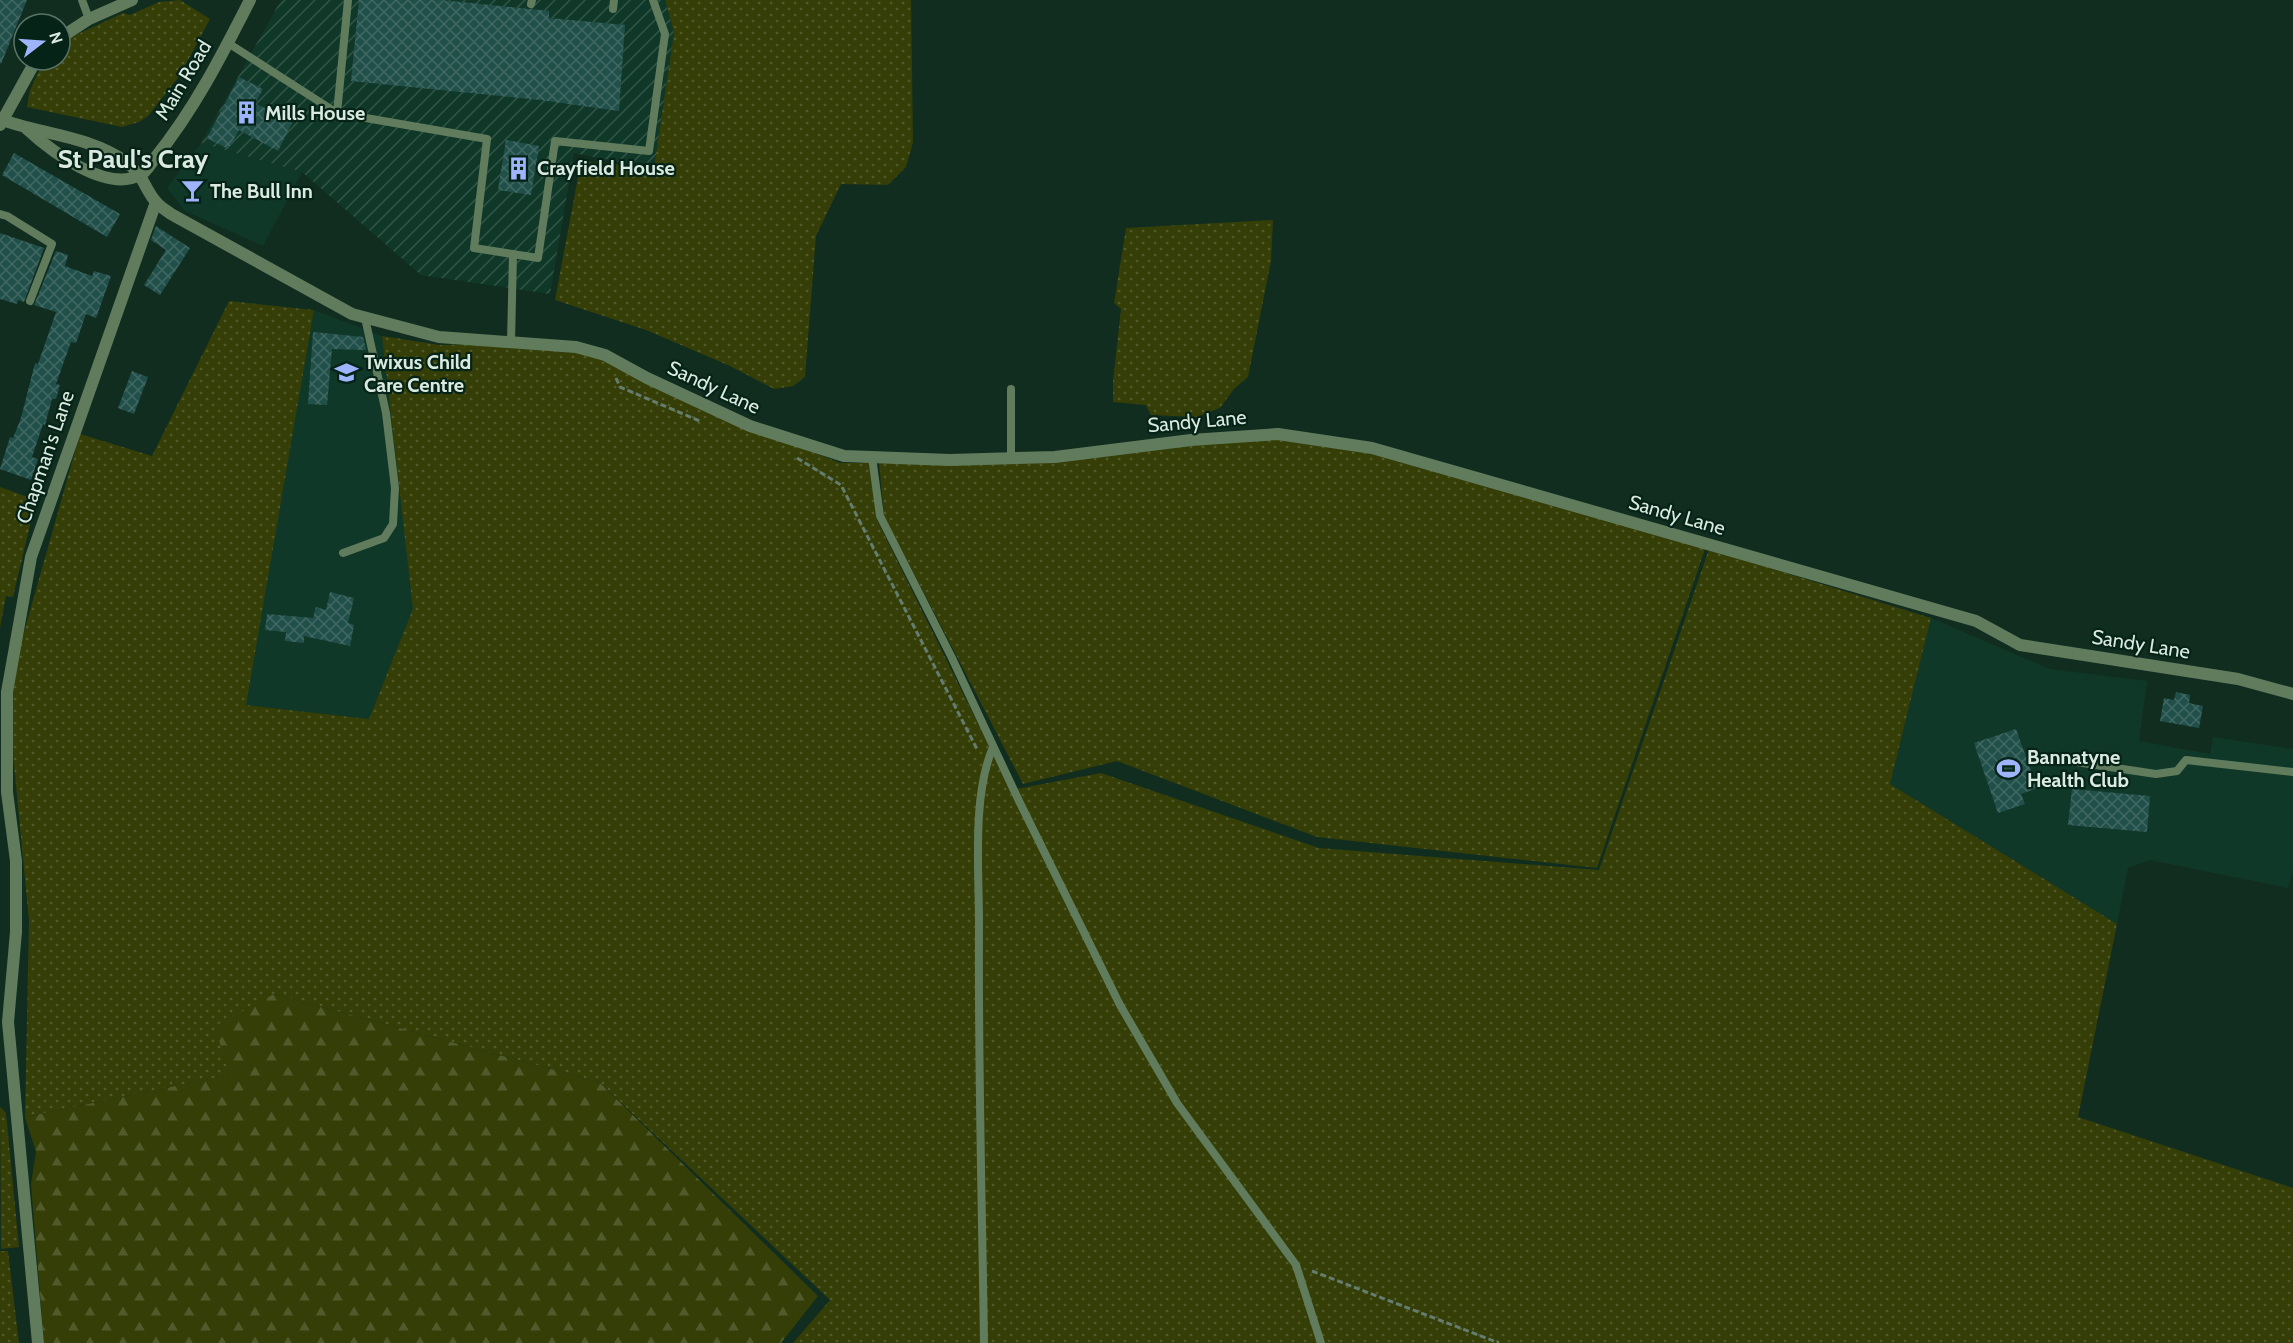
<svg xmlns="http://www.w3.org/2000/svg" width="2293" height="1343" font-family="Cabin,sans-serif">
	<style>
		.built { fill: #103828 }
		.industrial { fill: url(#industrial-furrows) }
		.grass { fill: url(#grass-dots) }
		.forest { fill: url(#forest-firs) }
		.building { fill: url(#building-cross-hatch) }
		.lines { fill: none; stroke-linecap: round; stroke-linejoin: round }
		.path { stroke: #657c71; stroke-width: 3; stroke-dasharray: 6 3; stroke-linecap: butt }
		.service { stroke: #617c5d; stroke-width: 8 }
		.minor { stroke: #617c5d; stroke-width: 12 }
		.tertiary { stroke: #617c5d; stroke-width: 12 }
		.labels { text-anchor: middle; dominant-baseline: central; stroke-width: 4.5; stroke-linejoin: round; paint-order: stroke }
		.street-label { font-size: 20px; fill: #daeae1; stroke: #052317 }
		.poi-label { font-size: 20px; font-weight: bold; fill: #daeae1; stroke: #052317; text-anchor: start }
		.district-label { font-size: 26px; font-weight: bold; fill: #daeae1; stroke: #052317 }
	</style>
	<defs>
		<pattern id="industrial-furrows" width="10" height="10" patternUnits="userSpaceOnUse" patternTransform="scale(1.5)"><rect width="10" height="10" fill="#103828"/><path d="M-1 1l2-2M0 10L10 0M9 11l2-2" fill="none" stroke="#325547"/></pattern>
		<pattern id="grass-dots" width="8" height="8" patternUnits="userSpaceOnUse" patternTransform="scale(1.5)"><rect width="8" height="8" fill="#343e06"/><path d="M2 2h.1M6 6h.1" fill="none" stroke="#515a2a" stroke-width="1.8" stroke-linecap="round"/></pattern>
		<pattern id="forest-firs" width="22" height="20" patternUnits="userSpaceOnUse" patternTransform="scale(1.5)"><rect width="22" height="20" fill="#343e06"/><path d="M5 1l3.5 6h-7zM16 11l3.5 6h-7z" fill="#515a2a"/></pattern>
		<pattern id="building-cross-hatch" width="8" height="8" patternUnits="userSpaceOnUse" patternTransform="scale(1.5)"><rect width="8" height="8" fill="#214f49"/><path d="M0 0l8 8M0 8l8-8" fill="none" stroke="#416863"/></pattern>
	</defs>
	<rect width="100%" height="100%" fill="#102d20"/>
	<!-- built -->
	<g class="built">
		<polygon points="201,143 302,172 263,246 185,211 167,188"/>
		<polygon points="314,310 382,336 414,609 369,719 245,705"/>
		<polygon points="1931,618 2050,669 2147,681 2139,741 2210,754 2213,737 2293,749 2293,871 2288,888 2150,860 2128,868 2117,924 1890,784"/>
	</g>
	<!-- industrial -->
	<polygon class="industrial" points="281,0 665,0 674,33 654,169 574,153 550,294 421,275 302,172 201,143"/>
	<!-- grass -->
	<g class="grass">
		<polygon points="180,0 210,19 180,75 148,116 139,122 122,127 27,107 30,90 44,60 60,60 60,43 63,41 123,13 130,15 159,2"/>
		<polygon points="665,0 911,0 913,142 906,167 888,185 841,184 816,236 805,377 793,386 774,389 730,366 646,330 555,300 581,161 654,168 674,33"/>
		<polygon points="1273,220 1271,261 1248,377 1234,389 1220,408 1196,417 1151,415 1146,405 1113,402 1113,381 1121,309 1114,303 1126,228"/>
		<polygon points="229,301 314,310 246,705 369,719 413,609 382,336 440,345 516,343 607,357 750,427 840,463 869,463 877,520 1011,790 1101,773 1319,848 1599,870 1709,549 1931,618 1890,784 2117,924 2078,1117 2293,1188 2293,1343 793,1343 830,1300 599,1082 274,994 230,1075 25,1117 29,921 7,692 80,434 152,456"/>
		<polygon points="1279,436 1373,450 1706,546 1597,868 1317,837 1117,761 1023,784 884,516 879,462 951,462"/>
		<polygon points="0,487 36,500 13,597 6,596 0,628"/>
		<polygon points="0,1107 6,1113 19,1247 1,1249"/>
		<polygon points="0,1251 8,1251 19,1343 0,1343"/>
	</g>
	<!-- forest -->
	<polygon class="forest" points="274,994 599,1082 818,1296 781,1343 44,1343 31,1184 36,1152 25,1117 229,1075 215,1026"/>
	<!-- building -->
	<g class="building">
		<polygon points="0,0 27,0 1,64 0,63"/>
		<polygon points="359,0 441,0 549,11 549,18 625,25 619,111 540,100 351,81"/>
		<polygon points="239,77 263,89 255,103 292,123 278,151 239,130 228,149 207,138"/>
		<polygon points="506,140 539,146 531,195 498,190"/>
		<polygon points="14,153 120,214 107,237 2,175"/>
		<polygon points="156,226 190,248 160,295 144,285 166,250 151,240"/>
		<polygon points="0,233 44,248 24,302 18,300 17,304 0,299"/>
		<polygon points="56,251 68,255 65,266 92,276 94,271 111,276 96,318 86,314 76,343 71,342 56,384 60,385 56,399 52,399 45,425 43,424 32,457 38,459 31,480 0,469 10,437 13,438 21,418 35,363 38,364 56,312 34,305"/>
		<polygon points="313,332 363,337 366,350 332,349 327,405 308,404"/>
		<polygon points="132,371 148,377 134,414 118,408"/>
		<polygon points="330,592 354,598 348,623 354,625 350,646 304,636 304,643 285,641 286,632 265,630 267,614 313,618 316,607 326,610"/>
		<polygon points="2176,692 2190,695 2189,703 2203,706 2199,728 2160,721 2164,698 2174,700"/>
		<polygon points="2016,729 2037,788 2021,794 2025,804 1998,813 1974,743"/>
		<polygon points="2072,789 2150,796 2147,832 2068,825"/>
	</g>
	<g class="lines">
		<!-- path -->
		<g class="path">
			<polyline points="616,378 620,387 702,422"/>
			<polyline points="797,458 841,485 978,751"/>
			<polyline points="1312,1271 1499,1343"/>
		</g>
		<!-- service -->
		<g class="service">
			<polyline points="82,0 89,19"/>
			<polyline points="531,4 532,0"/>
			<polyline points="613,9 614,0"/>
			<polyline points="228,43 337,113 487,139 474,248 538,258 555,141 649,151 665,34 653,0"/>
			<polyline points="337,113 348,0"/>
			<polyline points="0,214 7,216 52,244 30,301"/>
			<polyline points="511,342 513,254"/>
			<polyline points="872,457 880,516 951,656 1019,801 1120,1005 1177,1103 1296,1265 1321,1343"/>
			<polyline points="1011,458 1011,389"/>
			<polyline points="343,553 384,538 393,524 395,488 386,413 365,318"/>
			<polyline points="2063,760 2156,774 2177,771 2186,760 2293,772"/>
			<path d="M984 1343C982 1203 978 1063 979 923 979 869 972 796 993 747"/>
		</g>
		<!-- minor -->
		<g class="minor">
			<polyline points="60,38 89,19 132,0"/>
			<polyline points="0,125 36,60"/>
			<polyline points="38,1343 8,1022 16,932 16,861 7,792 7,692 31,557 156,202"/>
		</g>
		<!-- tertiary -->
		<g class="tertiary">
			<path d="M0 119C40 134 90 136 126 162 144 175 144 188 156 202 160 207 166 210 171 214L352 314 439 337 576 347 605 355 647 378 750 426 844 456 950 460 1055 457 1191 440 1278 434 1372 448 1976 621 2020 645 2238 679 2293 694"/>
			<path d="M27 129C51 151 106 193 140 175 146 173 151 163 155 158 194 110 222 55 250 0"/>
		</g>
	</g>
	<!-- icons -->
	<defs>
		<symbol id="building-bare" viewBox="-9 -9 18 18"><path d="M-4-6H4V6H1V3H-1V6H-4ZM-2.5-4.3h1.7v1.8h-1.7ZM.8-4.3h1.7v1.8H.8ZM-2.5-1h1.7V.8h-1.7ZM.8-1h1.7V.8H.8Z" fill="#9eb4fd" stroke="#052317" stroke-width="2.5" paint-order="stroke"/></symbol>
		<symbol id="bar-bare" viewBox="-9 -9 18 18"><path d="M-6-5H6L.8 .8V4.5H3.5V6h-7V4.5H-.8V.8Z" fill="#9eb4fd" stroke="#052317" stroke-width="2.5" paint-order="stroke"/></symbol>
		<symbol id="school-bare" viewBox="-9 -9 18 18"><path d="M0-5L7-2L0 1L-7-2ZM-4 1L0 2.5L4 1V4Q0 6-4 4Z" fill="#9eb4fd" stroke="#052317" stroke-width="2.5" paint-order="stroke"/></symbol>
		<symbol id="stadium-bare" viewBox="-9 -9 18 18"><path d="M0-5a6.5 5 0 1 0 0 10a6.5 5 0 1 0 0-10ZM-3.5-1.8h7v3.6h-7Z" fill="#9eb4fd" stroke="#052317" stroke-width="2.5" paint-order="stroke"/></symbol>
	</defs>
	<g fill-rule="evenodd">
		<use href="#building-bare" x="230" y="96" width="33" height="33"/>
		<use href="#building-bare" x="502" y="152" width="33" height="33"/>
		<use href="#bar-bare" x="176" y="174" width="33" height="33"/>
		<use href="#school-bare" x="330" y="356" width="33" height="33"/>
		<use href="#stadium-bare" x="1992" y="752" width="33" height="33"/>
	</g>
	<g class="labels">
		<!-- street labels -->
		<g class="street-label">
			<text transform="translate(183 80) rotate(-59)">Main Road</text>
			<text transform="translate(714 387) rotate(25)">Sandy Lane</text>
			<text transform="translate(1197 421) rotate(-5)">Sandy Lane</text>
			<text transform="translate(45 457) rotate(-71)">Chapman's Lane</text>
			<text transform="translate(1677 515) rotate(16)">Sandy Lane</text>
			<text transform="translate(2141 644) rotate(9)">Sandy Lane</text>
		</g>
		<!-- poi labels -->
		<g class="poi-label">
			<text x="265" y="113">Mills House</text>
			<text x="537" y="168">Crayfield House</text>
			<text x="210" y="191">The Bull Inn</text>
			<text x="364" y="362">Twixus Child<tspan x="364" dy="23">Care Centre</tspan></text>
			<text x="2027" y="757">Bannatyne<tspan x="2027" dy="23">Health Club</tspan></text>
		</g>
		<!-- district labels -->
		<g class="district-label">
			<text x="133" y="159">St Paul's Cray</text>
		</g>
	</g>
	<!-- north arrow -->
	<g transform="translate(42 42) rotate(73)"><circle r="28" fill="#052317" stroke="#5a7368" stroke-width="1.5"/>
	<path d="M0-4.5L10 22L0 15L-10 22Z" fill="#9eb4fd"/>
	<text y="-9" font-size="16" font-weight="bold" text-anchor="middle" fill="#daeae1">N</text>
	</g>
</svg>
